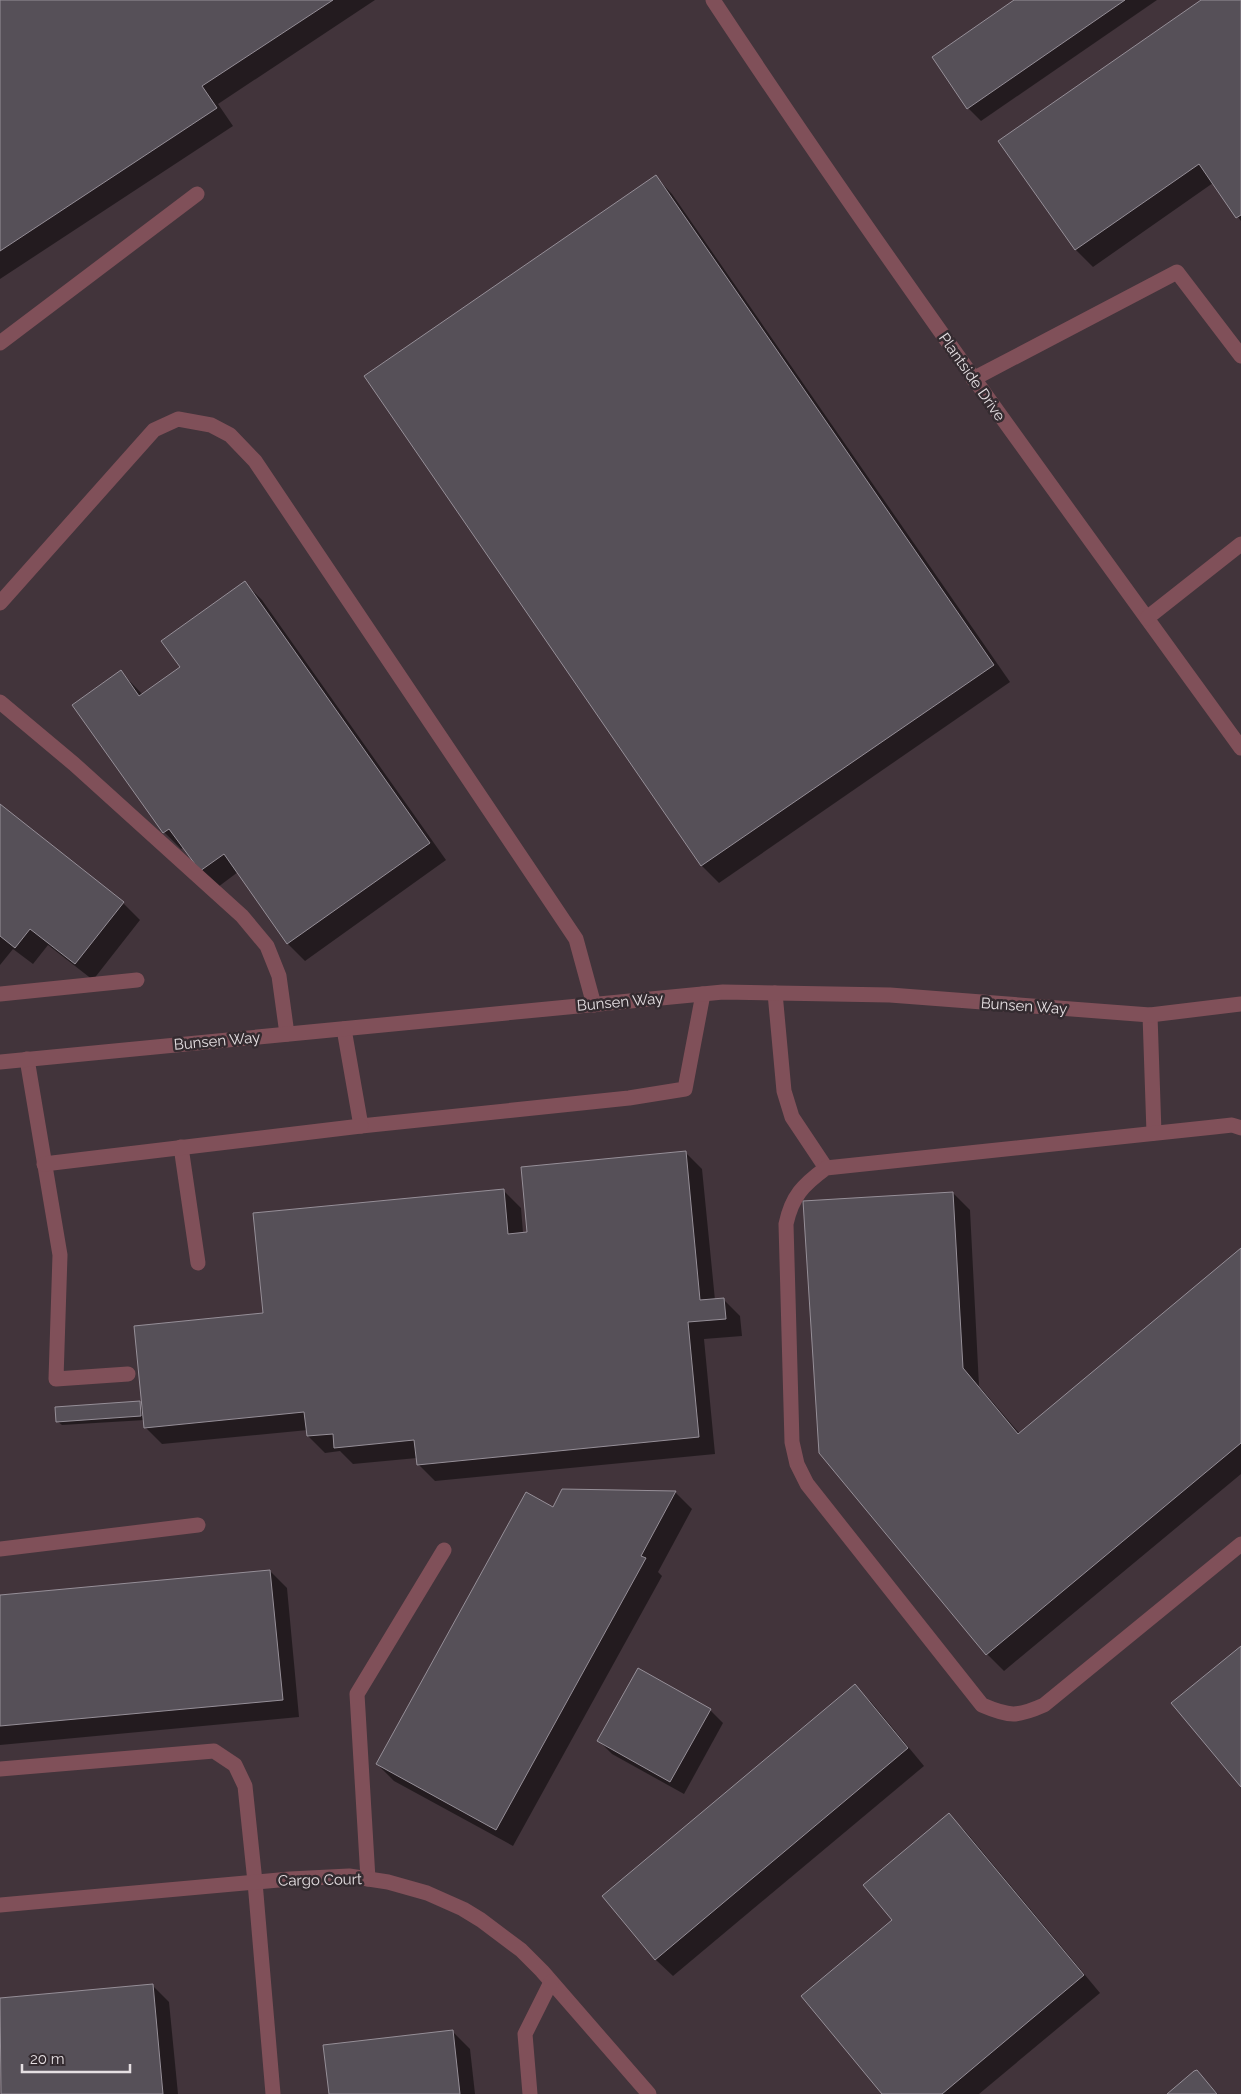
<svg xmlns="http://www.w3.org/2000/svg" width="1241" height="2094" font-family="Raleway,sans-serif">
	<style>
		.built { fill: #42343b }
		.shadow { fill: #0007 }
		.building { fill: #565058; stroke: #968f98 }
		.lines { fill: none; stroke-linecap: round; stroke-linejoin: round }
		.minor { stroke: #805059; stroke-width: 15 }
		.labels { text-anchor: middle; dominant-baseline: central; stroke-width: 5; stroke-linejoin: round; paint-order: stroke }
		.street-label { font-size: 15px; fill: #e5dfe2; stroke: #342b30 }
	</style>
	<rect width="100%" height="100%" fill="#342b30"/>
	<!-- built -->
	<rect class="built" x="0" y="0" width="1241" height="2094"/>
	<!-- shadow -->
	<g class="shadow">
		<polygon points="0,0 375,0 218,104 233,126 0,279"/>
		<polygon points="1017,0 1157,0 981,121 968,108"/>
		<polygon points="1203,0 1241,0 1241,221 1213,183 1093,267 1076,250 1000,141"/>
		<polygon points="656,177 672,194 1010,682 719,883 702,866 366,377"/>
		<polygon points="245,583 262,600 446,860 305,961 288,944 238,872 218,887 201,870 184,847 181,849 164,832 121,672 143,695 181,668"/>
		<polygon points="0,806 123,903 140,920 93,980 48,945 33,964 13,949 0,965"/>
		<polygon points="685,1152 702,1169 715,1300 723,1299 740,1316 742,1336 704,1339 715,1454 435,1481 418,1464 417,1458 353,1464 340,1451 325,1453 308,1436 308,1430 162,1444 145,1427 145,1420 62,1425 57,1421 139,1402 143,1406 264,1314 504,1191 521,1208 523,1233 528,1233"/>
		<polygon points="953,1193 970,1210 979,1386 1020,1434 1241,1250 1241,1474 1004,1671 987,1654 820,1453"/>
		<polygon points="675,1492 692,1509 658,1572 662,1576 513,1846 394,1781 377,1764 554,1508"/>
		<polygon points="270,1571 287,1588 299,1717 0,1745 0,1596"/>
		<polygon points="855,1686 872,1703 924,1766 673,1976 656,1960 604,1897"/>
		<polygon points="710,1710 723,1723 684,1794 612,1754 599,1741"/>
		<polygon points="949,1815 966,1832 1100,1993 979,2094 884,2094 894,1921"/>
		<polygon points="152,1985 169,2002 178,2094 3,2094 0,2066 0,2000"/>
		<polygon points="453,2032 470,2049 475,2094 330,2094"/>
		<polygon points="1197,2071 1218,2094 1169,2094"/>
	</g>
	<!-- building -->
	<g class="building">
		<polygon points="0,0 333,0 202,86 217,108 0,251"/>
		<polygon points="1014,0 1125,0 967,109 932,57"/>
		<polygon points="1201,0 1241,0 1241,215 1236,218 1199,164 1075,250 998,141"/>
		<polygon points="656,175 994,665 701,866 364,376"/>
		<polygon points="245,581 430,843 287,944 224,854 200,871 169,829 163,833 72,705 121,670 139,696 180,667 161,641"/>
		<polygon points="0,804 124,902 75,964 30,929 15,948 0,936"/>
		<polygon points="686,1151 700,1300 724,1298 726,1319 688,1322 699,1437 417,1465 414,1440 334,1448 333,1434 307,1436 304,1412 144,1428 134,1326 263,1313 253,1213 504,1189 508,1234 527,1232 521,1167"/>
		<polygon points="953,1192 963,1368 1018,1434 1241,1248 1241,1443 986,1655 819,1453 803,1201"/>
		<polygon points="140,1401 141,1416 56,1422 55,1407"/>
		<polygon points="562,1489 676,1491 641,1556 646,1558 496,1830 376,1764 526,1492 553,1507"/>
		<polygon points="270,1570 283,1700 0,1726 0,1595"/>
		<polygon points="1241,1646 1241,1787 1171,1703"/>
		<polygon points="638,1668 711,1709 670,1782 597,1741"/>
		<polygon points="855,1684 908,1748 655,1960 602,1896"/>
		<polygon points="949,1813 1084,1975 942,2094 882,2094 801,1996 892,1920 863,1885"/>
		<polygon points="153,1984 163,2094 1,2094 0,1998"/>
		<polygon points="453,2030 460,2094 329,2094 323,2045"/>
		<polygon points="1197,2070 1217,2094 1167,2094 1194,2071"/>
	</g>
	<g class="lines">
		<!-- minor -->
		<g class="minor">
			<path d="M713 0C881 255 1062 501 1241 748"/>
			<polyline points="0,343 197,194"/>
			<polyline points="973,379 1177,272 1241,356"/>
			<polyline points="0,603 154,430 178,419 211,425 230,435 255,461 576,939 594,1005"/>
			<polyline points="1147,618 1241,544"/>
			<polyline points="0,702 74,764 242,916 267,946 279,976 287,1034"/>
			<polyline points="775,993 784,1091 792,1117 826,1168"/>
			<polyline points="0,994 137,980"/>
			<polyline points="1150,1015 1154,1133"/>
			<polyline points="344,1029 361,1126 629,1098 685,1089 703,994"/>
			<polyline points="27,1059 60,1255 56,1379 128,1374"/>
			<polyline points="0,1062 723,992 890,995 1150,1015 1241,1004"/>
			<path d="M1241 1128 1232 1125 1214 1127 826 1168C803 1185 792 1196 786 1224L792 1442 797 1464 807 1484 982 1705C1010 1717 1017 1717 1044 1705L1241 1544"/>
			<polyline points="181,1147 198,1263"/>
			<polyline points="44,1164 361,1126"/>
			<polyline points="0,1549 198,1525"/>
			<polyline points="0,1769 214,1751 235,1765 245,1786 255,1882 273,2094"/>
			<polyline points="368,1879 357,1694 444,1550"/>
			<polyline points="0,1905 290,1879 349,1876 388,1882 427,1893 463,1909 481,1920 521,1950 542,1971 649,2094"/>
			<polyline points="530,2094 525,2034 551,1982"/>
		</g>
	</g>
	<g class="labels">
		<!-- street labels -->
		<g class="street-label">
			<text transform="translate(972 377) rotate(55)">Plantside Drive</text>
			<text transform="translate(620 1002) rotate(-5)">Bunsen Way</text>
			<text transform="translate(1024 1006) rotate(4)">Bunsen Way</text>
			<text transform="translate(217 1041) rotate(-5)">Bunsen Way</text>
			<text transform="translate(320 1880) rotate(-1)">Cargo Court</text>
		</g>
	</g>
	<!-- scale -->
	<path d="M22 2064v8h108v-8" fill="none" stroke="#e5dfe2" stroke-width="2.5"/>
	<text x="30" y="2064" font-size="15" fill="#e5dfe2" stroke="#342b30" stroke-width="4" paint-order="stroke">20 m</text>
</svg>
